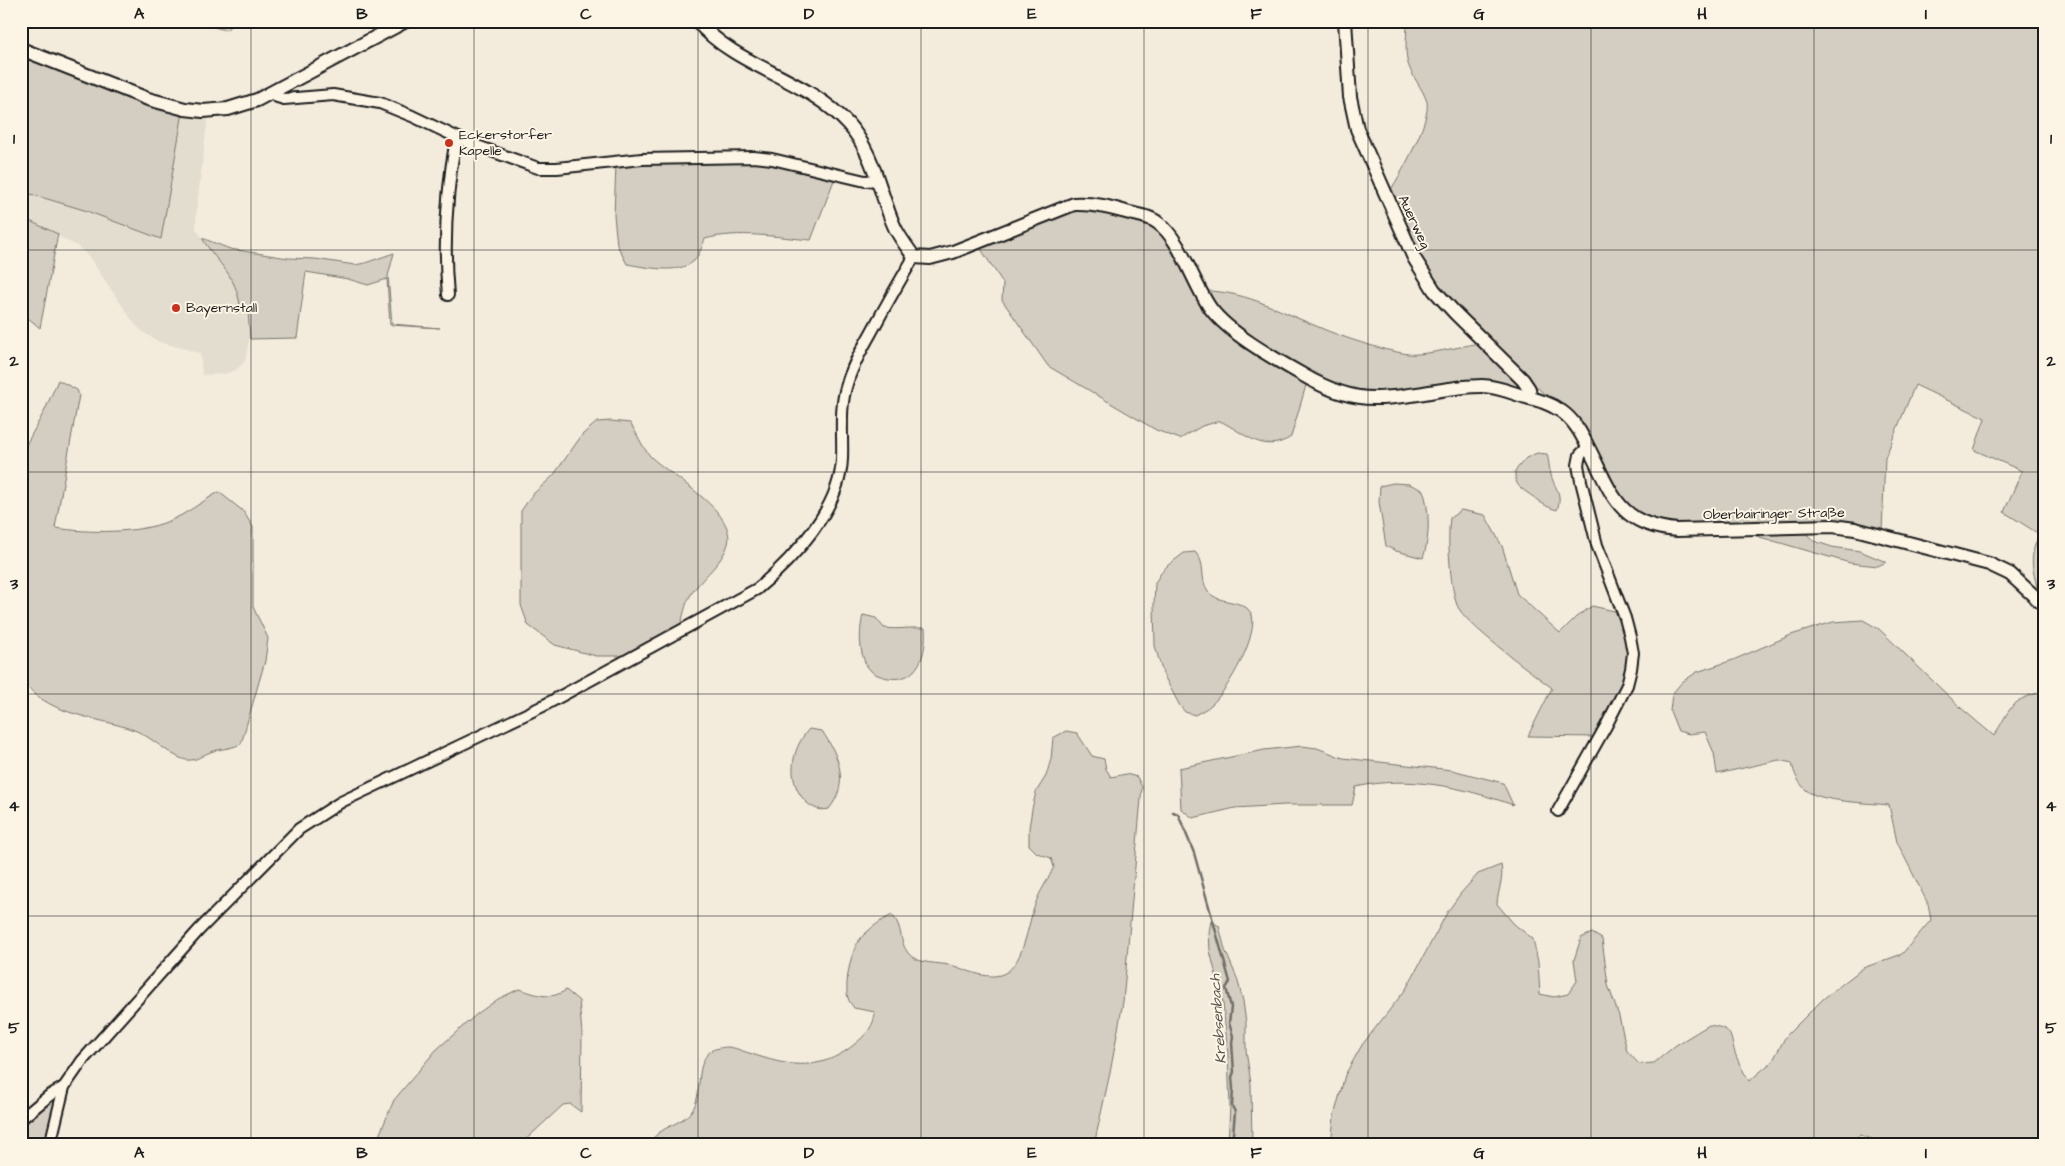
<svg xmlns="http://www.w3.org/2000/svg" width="2065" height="1166" font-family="'Architects Daughter',sans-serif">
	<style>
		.built { fill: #e3ddcf }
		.green { fill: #d3cec1; stroke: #78756e }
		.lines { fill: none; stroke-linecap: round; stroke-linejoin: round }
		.stream { stroke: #716e68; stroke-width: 2.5 }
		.minor-casing { stroke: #1c1c1c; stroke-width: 14 }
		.tertiary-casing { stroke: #1c1c1c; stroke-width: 16 }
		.minor { stroke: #fcf5e5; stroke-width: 10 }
		.tertiary { stroke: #fcf5e5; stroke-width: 12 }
		.grid { fill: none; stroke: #1c1c1c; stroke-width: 1; stroke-opacity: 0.55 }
		.poi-dot { fill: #c8321e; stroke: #fcf5e5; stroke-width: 2 }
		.labels { text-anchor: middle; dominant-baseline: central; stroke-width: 4; stroke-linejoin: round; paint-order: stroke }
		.poi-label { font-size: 14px; fill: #1c1c1c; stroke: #fcf5e5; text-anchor: start }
		.street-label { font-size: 14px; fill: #1c1c1c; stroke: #fcf5e5 }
		.water-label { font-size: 15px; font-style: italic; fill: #55534f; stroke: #fcf5e5 }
		.neatline { fill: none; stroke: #1c1c1c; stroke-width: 2 }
		.grid-label { font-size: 16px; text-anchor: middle; font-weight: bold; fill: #1c1c1c }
	</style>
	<rect width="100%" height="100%" fill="#f3ecdd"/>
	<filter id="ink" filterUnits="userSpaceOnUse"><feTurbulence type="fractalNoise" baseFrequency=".02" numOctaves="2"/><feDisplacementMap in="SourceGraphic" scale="10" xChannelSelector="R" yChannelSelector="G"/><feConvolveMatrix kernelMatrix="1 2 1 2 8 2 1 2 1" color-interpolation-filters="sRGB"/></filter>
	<g filter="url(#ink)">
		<!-- built -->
		<polygon class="built" points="183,112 208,115 196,215 196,229 234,280 239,293 241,310 248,310 250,335 245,361 236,370 224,374 202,375 200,353 159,342 143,332 134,323 89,257 77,246 23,218 24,192 84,210"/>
		<!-- green -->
		<g class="green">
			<polygon points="206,21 236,21 226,30 214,27"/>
			<path d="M1407 21H2044V561L2039 570 2037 587C2031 564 2030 556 2039 534L2004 512 2022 471 1974 450 1985 418 1915 385 1885 458 1882 532 1676 527 1631 513 1554 403 1511 363 1433 283 1388 194C1399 178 1431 121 1427 102 1423 88 1410 75 1407 60 1405 48 1407 33 1407 21Z"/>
			<polygon points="21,52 183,112 161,239 84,210 24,192 21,171"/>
			<path d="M757 160 836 175 811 240C776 237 739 230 705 239 702 246 699 256 694 261 679 275 645 267 627 264L617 245 614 215 616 164Z"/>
			<path d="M1095 207 1152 223 1163 232 1196 291C1242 289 1275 309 1316 326 1341 337 1381 350 1408 354 1423 356 1462 346 1480 343L1519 384 1518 388 1358 394 1309 375 1291 437C1263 455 1245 433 1220 421L1202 426 1180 439 1156 430 1048 366 1002 300 1003 283 979 246 1078 208Z"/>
			<polygon points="23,218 58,234 40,328 21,312"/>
			<path d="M202 238 230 249 288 258 315 259 355 265 365 263 394 253 388 276 392 324 440 328 390 325 387 279 368 285 348 279 306 272 297 338 250 339 248 310H241C235 271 220 268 202 238Z"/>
			<path d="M58 380 77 390 79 395 55 528C89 533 138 534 169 521 187 514 202 501 219 492L243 511 253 527V607L268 638 265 661 241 744C228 750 219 748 208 753 201 756 196 761 187 760 172 758 151 736 134 730 95 716 45 716 21 678V454L45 410Z"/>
			<path d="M611 421 630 423C637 433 642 447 650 456 670 476 737 511 728 544 723 562 705 575 694 590 686 600 684 612 681 625L625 656H596L555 645 528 625 521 605V511L532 495 553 476 582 435 597 422Z"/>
			<path d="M1537 453 1547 454C1549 461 1549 468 1551 475 1555 490 1563 492 1557 510 1546 507 1541 503 1532 496 1521 488 1514 486 1515 471L1526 458Z"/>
			<path d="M1393 483 1409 484 1423 490C1430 510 1430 538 1423 558L1396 551 1386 546 1379 502 1380 486Z"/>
			<path d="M1461 510 1485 515 1502 546 1517 594 1560 633 1576 617 1592 606 1619 612C1640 667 1622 690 1596 737L1528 736 1552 688C1533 673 1464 624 1457 605 1450 587 1447 537 1450 518Z"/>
			<polygon points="1802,530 1814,541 1832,547 1860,551 1886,562 1878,566 1850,563 1746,533"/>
			<path d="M1195 552C1207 563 1199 579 1208 591 1217 605 1243 598 1251 613 1261 632 1227 692 1211 705 1207 709 1200 712 1195 715L1185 712 1180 706 1163 674 1155 646 1154 605 1155 583 1161 573 1167 566 1184 553Z"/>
			<path d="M863 615 876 618 884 628C898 630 911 627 925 628 927 653 919 683 888 678 883 677 875 675 871 671 858 658 859 631 863 615Z"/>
			<path d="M1863 620 1879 629 1961 708 1994 736C2010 710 2010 698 2044 692V1141L2038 1145H1879L1874 1140 1861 1135 1839 1145H1331L1334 1116 1345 1075 1362 1045 1406 989 1448 911 1461 893 1478 874 1501 865C1504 880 1498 889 1497 904L1514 924 1533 939 1538 962 1540 994 1554 997 1568 994 1577 981 1574 960 1581 938 1592 933 1602 939 1608 985 1619 1016 1627 1051 1639 1064 1654 1063 1676 1045 1709 1025C1733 1029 1729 1032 1735 1053 1738 1062 1744 1073 1749 1081L1772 1062 1786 1036 1823 999 1863 968 1902 954 1931 920 1928 904 1897 842 1889 805C1871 803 1819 802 1806 790 1798 782 1794 774 1792 763L1779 760 1717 774 1714 753 1705 732 1689 734 1678 731 1670 711 1672 694 1682 682 1697 672 1733 660 1791 635 1833 622Z"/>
			<path d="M809 729 822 731C839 756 850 783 829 809 821 811 814 809 807 803 786 783 790 750 809 729Z"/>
			<path d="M1066 731 1077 733 1092 756 1104 759 1106 769 1111 777 1126 774 1137 777 1142 787 1123 1002 1110 1073 1094 1145H649C657 1125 685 1126 694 1107 703 1090 694 1063 712 1050 715 1049 723 1047 727 1047 734 1047 742 1051 749 1053 767 1059 788 1066 808 1064 826 1063 842 1055 856 1043 865 1036 875 1025 875 1012L854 1008C852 1005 849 1002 848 998 844 984 851 949 861 938 870 928 880 921 892 915 904 928 898 940 908 953 917 965 939 962 954 966 969 971 990 981 1005 973 1024 963 1028 923 1035 905 1039 892 1048 880 1054 867L1051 858 1037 853 1029 845V828L1032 809 1036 792 1046 776 1051 759 1053 738Z"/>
			<path d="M1302 746 1317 748 1343 758 1452 770 1503 783 1513 805C1463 787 1408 775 1356 787L1352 805H1285L1235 808 1193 818 1181 809 1179 768 1264 750Z"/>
			<polygon points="1211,921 1219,926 1225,950 1237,978 1243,1001 1246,1023 1246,1050 1251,1084 1252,1145 1228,1145 1230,1106 1228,1055 1223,1003 1210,951 1209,932"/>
			<path d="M519 989C536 994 550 1001 566 990L579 1001 582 1033 581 1112 570 1104 563 1105 520 1145H375L394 1100 436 1050 477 1014 498 999Z"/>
			<polygon points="50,1099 54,1099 57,1102 47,1145 25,1145 27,1118"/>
		</g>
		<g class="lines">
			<!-- stream -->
			<polyline class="stream" points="1173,812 1178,814 1194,853 1230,982 1226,988 1231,1007 1229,1023 1233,1036 1232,1043 1234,1072 1232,1077 1233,1089 1232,1106 1235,1112 1232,1145"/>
			<defs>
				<g id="minor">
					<polyline points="273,92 277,97 284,99 333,95 380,103 412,116 469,143 538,168 557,168 642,159 754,157 772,159 865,181 878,180"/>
					<path d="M448 295C443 243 447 189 456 138"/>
					<polyline points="1558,811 1606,726 1627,685 1631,669 1633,653 1630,637 1625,618 1597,545 1581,481 1578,465 1580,455 1588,447"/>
					<polyline points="21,1119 50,1095 64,1087"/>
					<path d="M50 1145 64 1087 82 1061 199 930 299 829 341 802 541 707 757 589C793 559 840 509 842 459 843 434 839 408 847 384 852 366 862 349 871 333 885 307 899 282 914 257"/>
				</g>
				<g id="tertiary">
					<path d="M697 21C737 68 807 78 848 124 875 154 879 193 895 228 900 238 907 247 914 257L930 258 953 252 1074 204C1093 203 1109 207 1126 212 1136 215 1150 216 1158 223 1181 239 1194 286 1211 309 1230 334 1275 359 1303 375 1325 388 1351 399 1377 398 1412 398 1447 386 1482 386 1497 386 1512 393 1526 397 1538 400 1550 403 1561 411 1574 420 1581 433 1588 447 1612 493 1617 525 1677 530L1833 526 1855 529 1989 564 2010 574 2044 605"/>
					<polyline points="1345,21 1350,97 1357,129 1414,258 1434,290 1455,313 1523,380 1529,389 1530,398"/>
					<polyline points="21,49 148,99 185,109 203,111 228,109 257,100 406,21"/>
				</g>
			</defs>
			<!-- minor casing -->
			<use href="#minor" class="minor-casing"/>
			<!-- tertiary casing -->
			<use href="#tertiary" class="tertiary-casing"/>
			<!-- minor -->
			<use href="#minor" class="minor"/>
			<!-- tertiary -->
			<use href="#tertiary" class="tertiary"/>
		</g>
	</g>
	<!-- grid -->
	<path class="grid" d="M251 21V1145M474 21V1145M698 21V1145M921 21V1145M1144 21V1145M1368 21V1145M1591 21V1145M1814 21V1145M21 250H2044M21 472H2044M21 694H2044M21 916H2044"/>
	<!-- markers -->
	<g class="poi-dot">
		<circle cx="449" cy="143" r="5"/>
		<circle cx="176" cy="308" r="5"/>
	</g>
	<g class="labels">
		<!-- poi labels -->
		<g class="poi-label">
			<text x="459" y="135">Eckerstorfer<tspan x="459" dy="16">Kapelle</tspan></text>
			<text x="186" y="308">Bayernstall</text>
		</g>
		<!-- street labels -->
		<g class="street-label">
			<text transform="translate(1414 222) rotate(65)">Auerweg</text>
			<text transform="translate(1774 514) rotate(-1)">Oberbairinger Straße</text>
		</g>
		<!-- water labels -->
		<g class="water-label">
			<text transform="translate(1218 1019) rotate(-94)">Krebsenbach</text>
		</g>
	</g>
	<!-- margin -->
	<rect width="2065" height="1166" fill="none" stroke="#fcf5e5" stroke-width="55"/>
	<rect x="28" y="28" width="2010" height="1110" class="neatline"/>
	<g class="grid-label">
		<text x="139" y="19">A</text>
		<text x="362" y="19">B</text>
		<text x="586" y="19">C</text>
		<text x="809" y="19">D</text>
		<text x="1032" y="19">E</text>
		<text x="1256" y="19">F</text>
		<text x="1479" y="19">G</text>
		<text x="1702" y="19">H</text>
		<text x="1926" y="19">I</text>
		<text x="14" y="144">1</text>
		<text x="2051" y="144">1</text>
		<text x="14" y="366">2</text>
		<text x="2051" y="366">2</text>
		<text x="14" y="589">3</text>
		<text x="2051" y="589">3</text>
		<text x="14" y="811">4</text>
		<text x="2051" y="811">4</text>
		<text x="14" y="1033">5</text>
		<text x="2051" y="1033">5</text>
		<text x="139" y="1158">A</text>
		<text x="362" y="1158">B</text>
		<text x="586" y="1158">C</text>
		<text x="809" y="1158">D</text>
		<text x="1032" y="1158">E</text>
		<text x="1256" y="1158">F</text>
		<text x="1479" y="1158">G</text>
		<text x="1702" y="1158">H</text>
		<text x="1926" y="1158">I</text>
	</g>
</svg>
